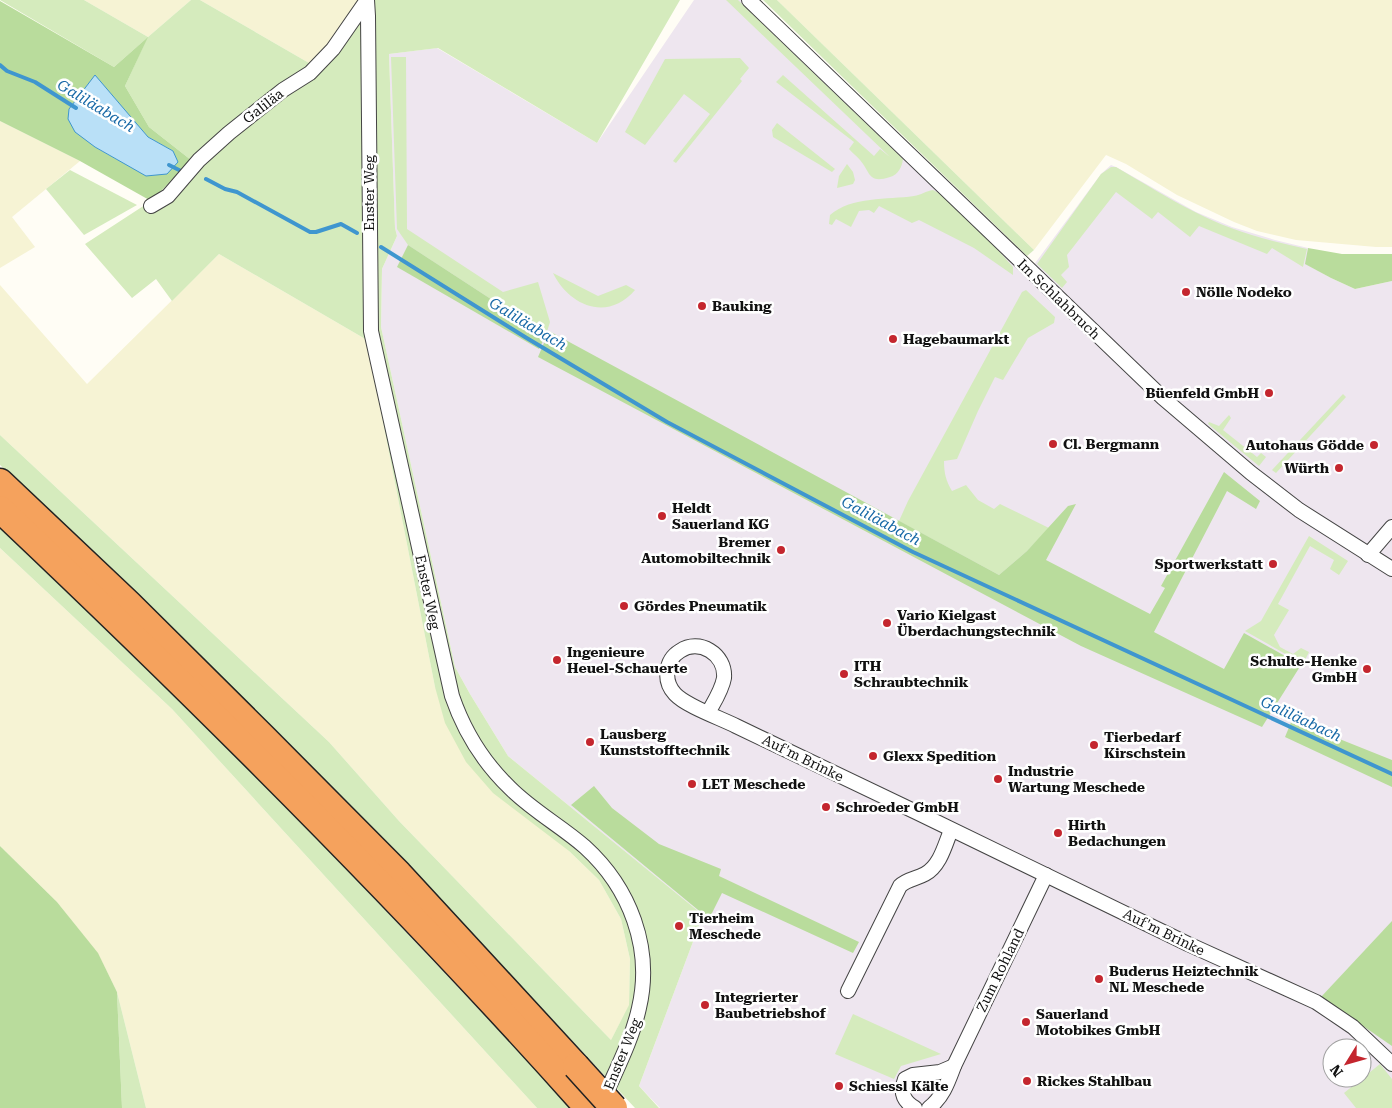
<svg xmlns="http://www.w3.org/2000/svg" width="1392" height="1108" font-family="'Roboto Serif',serif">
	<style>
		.industrial { fill: #eee6ef; fill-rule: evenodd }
		.farmland { fill: #f6f3d4 }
		.green { fill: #d5ebbd }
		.forest { fill: #b9dc9c; fill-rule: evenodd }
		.water { fill: #b9e0f7; stroke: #3f96cf }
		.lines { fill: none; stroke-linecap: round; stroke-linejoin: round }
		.stream { stroke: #3f96cf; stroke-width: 4 }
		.street-casing { stroke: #444; stroke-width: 16 }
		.highway-casing { stroke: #222; stroke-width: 29 }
		.street { stroke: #fff; stroke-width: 14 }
		.highway { stroke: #f5a25d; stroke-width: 26 }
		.highway-bridge-casing { stroke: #222; stroke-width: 29; stroke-linecap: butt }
		.highway-bridge { stroke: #f5a25d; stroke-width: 26 }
		.poi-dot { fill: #c4262e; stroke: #fff; stroke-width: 2 }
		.labels { text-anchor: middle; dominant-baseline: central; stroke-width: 5; stroke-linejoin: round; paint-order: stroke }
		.street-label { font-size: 14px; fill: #111; stroke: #fff }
		.poi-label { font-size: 14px; font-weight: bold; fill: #111; stroke: #fff; text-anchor: start }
		.water-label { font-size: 15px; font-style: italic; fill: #1768a6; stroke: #fff }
	</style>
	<rect width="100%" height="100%" fill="#fffdf5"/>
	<!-- industrial -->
	<path class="industrial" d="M694 0H746L1030 270 1101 174 1111 165 1116 167 1196 212 1232 227 1275 240 1308 248 1306 264 1331 278 1355 289 1392 281V1108H660L639 1086 703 915 508 756 470 694 455 667 381 327 382 269 397 236 395 228 389 54 437 48 597 143ZM1332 1048H1362V1078H1332Z"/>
	<!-- farmland -->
	<g class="farmland">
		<polygon points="84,0 191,0 148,37"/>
		<polygon points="200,0 372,0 309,63"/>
		<polygon points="777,0 1392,0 1392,247 1376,247 1296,240 1257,231 1234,222 1177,195 1126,164 1106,155 1034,250"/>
		<polygon points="0,121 80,161 12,217 35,247 0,268"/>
		<polygon points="219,254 367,340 435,687 569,851 599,880 621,919 630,959 629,1006 611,1040 399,821 329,742 0,435 0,285 87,384"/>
		<polygon points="0,548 172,709 537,1108 146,1108 117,992 98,954 57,902 0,846"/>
	</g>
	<!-- green -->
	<g class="green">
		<polygon points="0,0 84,0 148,37 191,0 200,0 309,63 372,0 680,0 597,143 438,48 389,54 395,228 397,236 382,269 381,327 455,667 470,694 508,756 703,915 639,1086 659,1108 635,1108 410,867 281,735 0,465 0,435 329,742 399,821 611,1040 629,1005 630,959 621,919 599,880 569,851 493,793 466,762 445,723 435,687 367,340 219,254 172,301 156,279 132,298 85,244 151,201 191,160 149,127 125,86 147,38 114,67"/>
		<path d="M726 0H738L903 159C902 167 898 175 890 177 868 184 871 173 860 160 857 156 852 153 849 149L854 142 776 82 783 75 874 156 880 149 890 157Z"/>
		<polygon points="763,0 777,0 1034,250 1027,256"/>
		<polygon points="391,57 406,57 407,229 503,292 538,282 550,322 546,335 408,245 397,229"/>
		<polygon points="740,58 749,68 740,79 742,81 676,163 673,161 710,114 684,94 645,145 625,132 665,59"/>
		<polygon points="777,123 835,169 832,172 773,137 772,130"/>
		<polygon points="847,164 853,172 855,180 853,184 837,188 839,176"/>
		<path d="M1111 167H1116C1142 182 1167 198 1193 211 1229 230 1268 241 1307 249L1303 267 1272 248 1267 254 1199 226 1190 237 1158 212 1152 219 1116 192 1067 255 1069 267 1061 275 1067 282 1062 288 1037 264 1101 174Z"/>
		<polygon points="70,170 137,205 84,235 46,189"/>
		<path d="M933 190 941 194 998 250 1013 267V275L974 248 919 220 912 223 879 206 874 213 869 210 859 211 851 227 836 219 832 225 829 224 830 215C852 196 887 200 914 196 921 195 926 191 933 190Z"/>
		<path d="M553 273 598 296 626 285 635 290C608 322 569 306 553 273Z"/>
		<path d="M1026 290 1055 317 1054 323 1028 338 1003 380 995 377 978 411 957 459 944 461C944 473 946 481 952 491L966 485 978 500 994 509 1000 504 1049 528 1027 551 999 575 899 521 908 501 1022 292Z"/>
		<polygon points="1343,394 1346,397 1276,473 1272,470"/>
		<polygon points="1229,415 1231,418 1223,430 1257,457 1261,453 1266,457 1259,466 1208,424 1209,422 1219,426"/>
		<polygon points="0,523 183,696 572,1108 537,1108 172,709 0,548"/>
		<polygon points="1309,536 1348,561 1339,575 1330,569 1334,560 1310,546 1278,604 1289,610 1274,635 1280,647 1293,654 1301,648 1309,652 1303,664 1245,631 1261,621"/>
		<polygon points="117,992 146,1108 122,1108"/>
		<polygon points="853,1014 941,1054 901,1066 894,1079 835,1054"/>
		<polygon points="1380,1064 1392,1079 1392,1108 1356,1108 1344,1093"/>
	</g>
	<!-- forest -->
	<g class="forest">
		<path d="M0 1 114 67 148 37 125 86 149 127 191 160 151 201 80 161 0 121ZM111 96 148 137 173 151 118 160 95 147Z"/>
		<polygon points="408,245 546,335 539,349 397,267"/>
		<polygon points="1308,248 1342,254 1392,254 1392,281 1355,289 1331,278 1305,264"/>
		<polygon points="549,331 999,575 1027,551 1068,506 1076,504 1046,560 1150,614 1165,588 1161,586 1224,472 1260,501 1256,509 1227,491 1154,632 1224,669 1244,633 1301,665 1262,727 1081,646 538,357"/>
		<polygon points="1292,720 1392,760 1392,787 1285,737"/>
		<polygon points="594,786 612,808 659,844 721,869 719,876 859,942 853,953 722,893 709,919 571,805"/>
		<polygon points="0,846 57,902 98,953 117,992 122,1108 0,1108"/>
		<polygon points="1392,921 1392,1046 1321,997"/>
	</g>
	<!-- water -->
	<polygon class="water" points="95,75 148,137 173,151 178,162 167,174 146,176 95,147 75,132 68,119 69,109"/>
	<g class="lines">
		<!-- stream -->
		<g class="stream">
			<polyline points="0,65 7,71 35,82 76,108"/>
			<polyline points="169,165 179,170"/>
			<polyline points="206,179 225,189 237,192 310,232 316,232 341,224 357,233"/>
			<polyline points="381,247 525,337 667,422 913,552 1392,774"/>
		</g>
		<defs>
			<g id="street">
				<path d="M367 0 368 16 371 331 452 696C464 731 483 762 510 788 533 811 561 826 585 847 630 888 653 948 639 1008 632 1040 616 1070 603 1100"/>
				<polyline points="749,0 1163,398 1251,473 1299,510 1392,569"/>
				<polyline points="151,206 168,196 199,160 229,133 283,90 310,73 333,49 367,0"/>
				<polyline points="1368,555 1392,527"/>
				<path d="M708 713C714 702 722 690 724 678 726 654 699 638 680 651 665 660 663 681 675 694 686 706 720 718 736 726 796 755 857 784 918 813L1188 944 1316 1002 1353 1027 1392 1064"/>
				<path d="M848 991 900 886C907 879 916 879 925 874 940 866 945 845 951 830"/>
				<path d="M915 1108C903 1101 900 1092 905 1079L913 1075 940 1072 954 1066"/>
				<path d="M929 1108C943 1097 948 1082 954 1066L1046 875"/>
			</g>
			<g id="highway">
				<polyline points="0,482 129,604 263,737 399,874 576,1066"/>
				<path d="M0 509C203 701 402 899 588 1108"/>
			</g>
		</defs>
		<!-- street casing -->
		<use href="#street" class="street-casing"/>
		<!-- highway casing -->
		<use href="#highway" class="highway-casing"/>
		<!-- street -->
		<use href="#street" class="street"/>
		<!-- highway -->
		<use href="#highway" class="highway"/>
		<defs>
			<polyline id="highway-bridge" points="576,1066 614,1108"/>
		</defs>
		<!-- highway-bridge casing -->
		<use href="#highway-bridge" class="highway-bridge-casing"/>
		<!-- highway-bridge -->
		<use href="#highway-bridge" class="highway-bridge"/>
	</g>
	<!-- markers -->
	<g class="poi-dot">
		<circle cx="1186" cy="292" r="5"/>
		<circle cx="702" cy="306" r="5"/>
		<circle cx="893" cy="339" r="5"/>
		<circle cx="1269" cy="393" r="5"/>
		<circle cx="1053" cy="444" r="5"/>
		<circle cx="1374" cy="445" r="5"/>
		<circle cx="1339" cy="468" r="5"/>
		<circle cx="662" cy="516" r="5"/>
		<circle cx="781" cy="550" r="5"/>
		<circle cx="1273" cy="564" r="5"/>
		<circle cx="624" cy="606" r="5"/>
		<circle cx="887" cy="623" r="5"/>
		<circle cx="557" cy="660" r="5"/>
		<circle cx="1367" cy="669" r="5"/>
		<circle cx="844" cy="674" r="5"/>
		<circle cx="590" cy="742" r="5"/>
		<circle cx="1094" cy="745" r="5"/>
		<circle cx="873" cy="756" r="5"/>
		<circle cx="998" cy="779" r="5"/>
		<circle cx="692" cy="784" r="5"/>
		<circle cx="826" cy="807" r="5"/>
		<circle cx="1058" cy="833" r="5"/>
		<circle cx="679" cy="926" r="5"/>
		<circle cx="1099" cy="979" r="5"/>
		<circle cx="705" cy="1005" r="5"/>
		<circle cx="1026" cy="1022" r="5"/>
		<circle cx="1027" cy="1081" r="5"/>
		<circle cx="839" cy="1086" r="5"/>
	</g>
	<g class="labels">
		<!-- street labels -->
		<g class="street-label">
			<text transform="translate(263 106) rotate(-38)">Galiläa</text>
			<text transform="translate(369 193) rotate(-90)">Enster Weg</text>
			<text transform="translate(1059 299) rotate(44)">Im Schlahbruch</text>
			<text transform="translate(428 592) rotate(78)">Enster Weg</text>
			<text transform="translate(803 758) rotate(26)">Auf'm Brinke</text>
			<text transform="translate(1164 932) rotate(26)">Auf'm Brinke</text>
			<text transform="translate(1000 970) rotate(-64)">Zum Rohland</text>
			<text transform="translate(622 1054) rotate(-68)">Enster Weg</text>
		</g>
		<!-- poi labels -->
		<g class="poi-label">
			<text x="1196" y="292">Nölle Nodeko</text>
			<text x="712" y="306">Bauking</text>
			<text x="903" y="339">Hagebaumarkt</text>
			<text x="1259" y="393" text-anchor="end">Büenfeld GmbH</text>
			<text x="1063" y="444">Cl. Bergmann</text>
			<text x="1364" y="445" text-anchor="end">Autohaus Gödde</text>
			<text x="1329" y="468" text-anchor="end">Würth</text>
			<text x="672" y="508">Heldt<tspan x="672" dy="16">Sauerland KG</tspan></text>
			<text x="771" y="542" text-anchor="end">Bremer<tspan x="771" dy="16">Automobiltechnik</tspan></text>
			<text x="1263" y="564" text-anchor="end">Sportwerkstatt</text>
			<text x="634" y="606">Gördes Pneumatik</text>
			<text x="897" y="615">Vario Kielgast<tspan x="897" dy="16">Überdachungstechnik</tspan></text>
			<text x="567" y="652">Ingenieure<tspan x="567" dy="16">Heuel-Schauerte</tspan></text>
			<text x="1357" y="661" text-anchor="end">Schulte-Henke<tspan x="1357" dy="16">GmbH</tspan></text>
			<text x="854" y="666">ITH<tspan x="854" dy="16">Schraubtechnik</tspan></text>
			<text x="600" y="734">Lausberg<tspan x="600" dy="16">Kunststofftechnik</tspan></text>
			<text x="1104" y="737">Tierbedarf<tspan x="1104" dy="16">Kirschstein</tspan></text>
			<text x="883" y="756">Glexx Spedition</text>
			<text x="1008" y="771">Industrie<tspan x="1008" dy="16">Wartung Meschede</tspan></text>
			<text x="702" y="784">LET Meschede</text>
			<text x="836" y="807">Schroeder GmbH</text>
			<text x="1068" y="825">Hirth<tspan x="1068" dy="16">Bedachungen</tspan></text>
			<text x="689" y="918">Tierheim<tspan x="689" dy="16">Meschede</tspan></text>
			<text x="1109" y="971">Buderus Heiztechnik<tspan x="1109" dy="16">NL Meschede</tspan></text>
			<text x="715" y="997">Integrierter<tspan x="715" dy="16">Baubetriebshof</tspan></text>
			<text x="1036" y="1014">Sauerland<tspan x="1036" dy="16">Motobikes GmbH</tspan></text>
			<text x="1037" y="1081">Rickes Stahlbau</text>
			<text x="849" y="1086">Schiessl Kälte</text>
		</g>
		<!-- water labels -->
		<g class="water-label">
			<text transform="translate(96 106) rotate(31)">Galiläabach</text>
			<text transform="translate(528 324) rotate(31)">Galiläabach</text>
			<text transform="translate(881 521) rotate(28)">Galiläabach</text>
			<text transform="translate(1301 719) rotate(25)">Galiläabach</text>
		</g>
	</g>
	<!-- north arrow -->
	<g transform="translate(1347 1063) rotate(233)"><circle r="24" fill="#ffffff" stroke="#a0a0a0"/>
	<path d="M0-4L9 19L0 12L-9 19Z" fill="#c4262e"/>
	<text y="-8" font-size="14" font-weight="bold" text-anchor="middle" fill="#111111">N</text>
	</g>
</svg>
